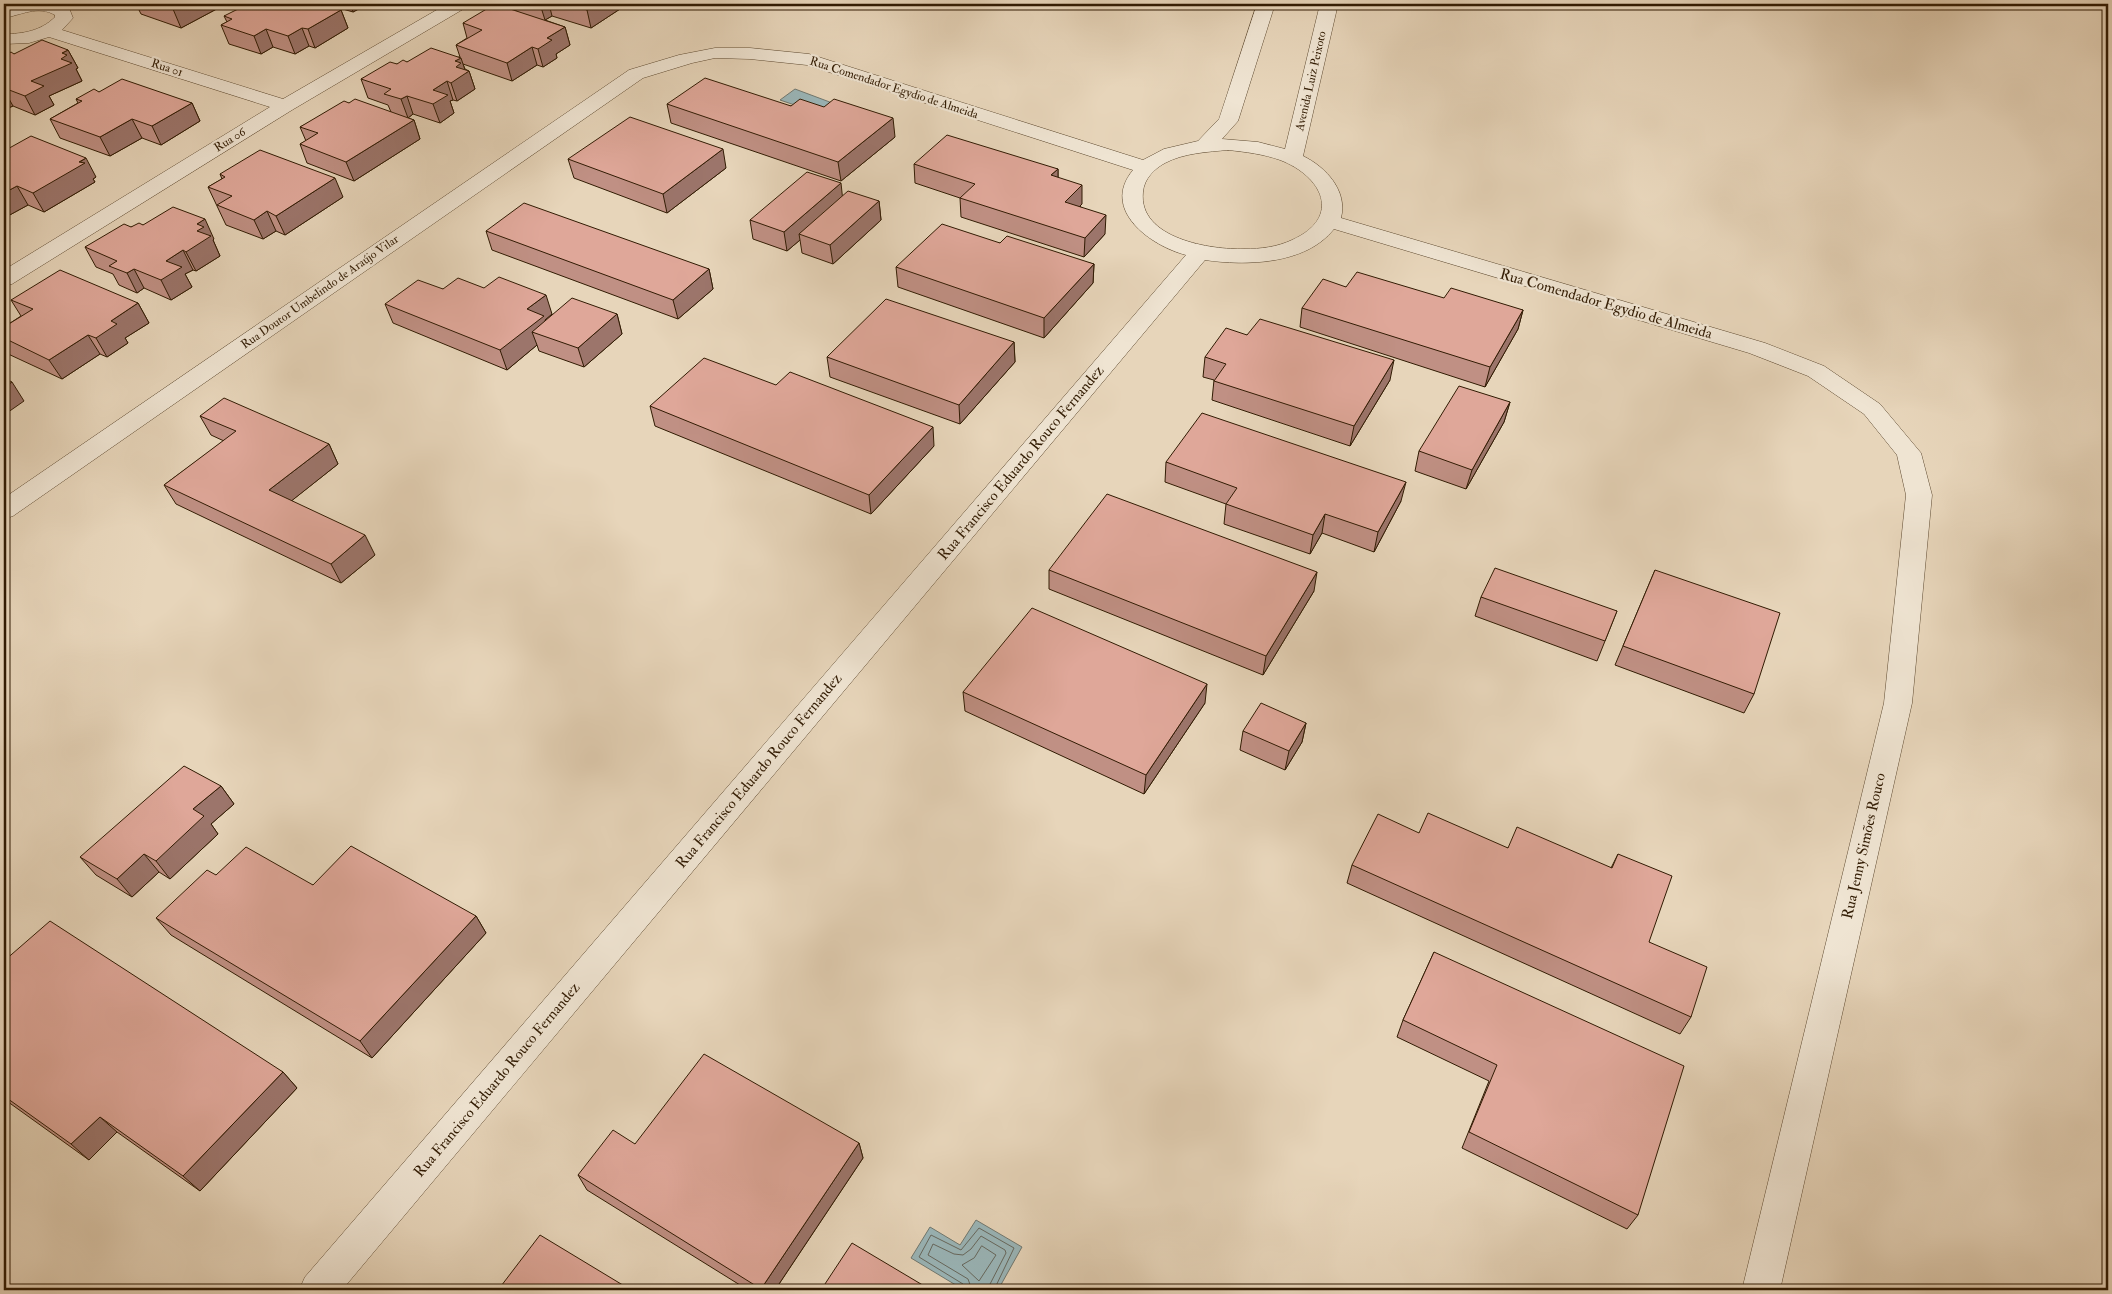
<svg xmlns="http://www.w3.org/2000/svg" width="2112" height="1294" font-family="'IM FELL Double Pica',serif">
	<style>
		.water { fill: #9ab6b9; stroke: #707870 }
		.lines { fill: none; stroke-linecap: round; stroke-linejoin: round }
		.shore { stroke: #66685e; stroke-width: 1 }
		.street-casing { stroke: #5e4a31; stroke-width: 1 }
		.street { fill: #efe4d2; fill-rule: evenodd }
		.wall { fill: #c09084; stroke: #311b03 }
		.shaded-wall { fill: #9c756b; stroke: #311b03 }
		.building { fill: #dfa799; stroke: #311b03 }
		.labels { text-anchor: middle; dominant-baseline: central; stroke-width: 4.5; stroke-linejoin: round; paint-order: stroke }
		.far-street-label { font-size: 12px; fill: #311b03; stroke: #efe4d2 }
		.street-label { font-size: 15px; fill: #311b03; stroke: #efe4d2 }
	</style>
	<rect width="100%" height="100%" fill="#e7d5ba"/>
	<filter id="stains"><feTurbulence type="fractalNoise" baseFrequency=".004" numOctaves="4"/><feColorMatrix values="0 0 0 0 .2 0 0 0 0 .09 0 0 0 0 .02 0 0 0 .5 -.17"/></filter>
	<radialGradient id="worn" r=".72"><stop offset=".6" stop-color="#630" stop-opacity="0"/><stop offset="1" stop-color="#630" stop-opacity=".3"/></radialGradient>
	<!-- water -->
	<g class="water">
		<polygon points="795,89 835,104 821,114 780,100"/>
		<polygon points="976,1220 1022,1247 998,1290 964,1290 911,1258 930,1227 960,1245"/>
	</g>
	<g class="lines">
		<!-- shore -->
		<g class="shore">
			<polygon points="982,1246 996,1255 979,1281 962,1265 974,1258"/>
			<polyline points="966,1290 963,1284 919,1257 931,1235 961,1250 979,1228 1014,1248 994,1290"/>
			<polyline points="972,1290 968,1279 928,1255 933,1244 954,1254 963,1255 971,1249 981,1236 1005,1250 1006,1253 987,1290"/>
		</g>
		<defs>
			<g id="street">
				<path d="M12 4 63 5 69 8 73 18 62 30 283 99 447 4H468L465 8 292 110 12 284 4 286V270L270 107 49 37 29 43 4 44V34C23 34 41 31 55 17V15C38 5 21 15 4 18V7Z"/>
				<path d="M1257 4H1275L1238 121 1222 139 1258 142 1285 149 1320 4H1338L1303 156C1326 167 1348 191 1341 218L1765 343 1824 366 1880 404 1921 453 1932 495 1912 703 1780 1290H1742L1884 703 1906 495 1897 455 1864 414 1808 376 1749 353 1334 229C1306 265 1245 266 1205 260L342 1290H299L305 1277 1186 255C1151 246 1100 210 1133 170L807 65 750 59 715 58 692 63 643 78 13 516 4 519V498L629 70 679 55 715 48H750L809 54 1143 160 1164 149 1198 141 1219 119ZM1228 150C1246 152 1263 154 1280 160 1322 176 1343 217 1292 240 1277 247 1261 249 1244 249 1212 250 1138 239 1143 192 1144 179 1154 169 1165 163 1184 153 1207 152 1228 150Z"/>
			</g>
		</defs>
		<!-- street casing -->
		<use href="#street" class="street-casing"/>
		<!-- street -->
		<use href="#street" class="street"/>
	</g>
	<!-- wall -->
	<g class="wall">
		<polygon points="136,4 226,4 181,28 141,14"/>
		<polygon points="326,4 368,4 353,12"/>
		<polygon points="369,4 393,4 384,9"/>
		<polygon points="514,4 619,4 620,9 591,28 552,16 545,20 565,27 570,45 556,54 557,58 543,67 537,65 512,81 463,64 465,69 469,71 475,89 457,101 453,100 450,101 454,113 440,123 413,114 408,118 414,120 420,139 354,181 307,163 300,144 306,141 300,127 349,103 391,112 388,105 368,98 361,79 397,64 407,62 460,57 456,45 467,38 463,23 516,11"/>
		<polygon points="341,10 348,28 315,48 309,46 295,54 273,47 261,54 229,44 221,25 227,22 224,16"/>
		<polygon points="68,50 78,68 76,69 82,81 49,96 54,105 35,115 13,106 6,109 4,108 4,56 14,54"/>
		<polygon points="99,92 192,103 200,121 161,145 142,138 110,156 60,138 50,119 78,103 76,99"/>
		<polygon points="667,104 791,106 895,137 841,181 671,123"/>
		<polygon points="4,151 96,177 93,179 95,182 44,212 28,205 6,217 4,216"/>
		<polygon points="568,159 726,168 667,213 574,178"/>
		<polygon points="914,164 1058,169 1058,178 1082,204 1080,206 1105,234 1084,257 961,217 960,198 915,183"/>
		<polygon points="220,174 343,197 285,235 276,231 263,239 226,225 208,187 222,179"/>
		<polygon points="842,196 879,201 881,220 833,264 802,253 800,240 787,251 753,239 750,220"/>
		<polygon points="143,225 214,239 213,240 220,256 196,271 193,270 185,274 192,287 171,300 144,288 137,293 119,285 113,274 96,267 85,247 131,227"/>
		<polygon points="486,231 709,269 713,289 678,319 492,250"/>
		<polygon points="1000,243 1094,264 1093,283 1044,338 898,287 896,267"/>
		<polygon points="1346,287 1523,310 1518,329 1485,387 1300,327 1302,308"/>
		<polygon points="443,289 552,314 545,320 545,321 617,314 622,334 584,367 539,351 537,345 507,370 393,323 385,304"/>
		<polygon points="11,300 138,303 149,323 125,338 128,343 107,357 100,354 62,379 6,353 4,350 4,327 21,316"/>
		<polygon points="1247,335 1390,380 1350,446 1212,400 1214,380 1203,377 1205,357"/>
		<polygon points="1014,342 1015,362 960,424 830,377 827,357"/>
		<polygon points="1510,402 1504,422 1466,489 1415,471 1419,451"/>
		<polygon points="650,406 934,446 871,514 655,426"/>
		<polygon points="200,416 329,444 338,464 291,501 375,555 341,583 176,504 164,485 224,441 211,435"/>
		<polygon points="1166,462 1401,501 1374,552 1322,533 1310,554 1224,524 1226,504 1165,482"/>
		<polygon points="1049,570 1314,591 1263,675 1049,589"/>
		<polygon points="1655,570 1754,694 1744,713 1615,665"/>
		<polygon points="1481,597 1617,611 1597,661 1475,616"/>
		<polygon points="963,692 1205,703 1144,794 965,711"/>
		<polygon points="1306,723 1302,742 1285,770 1240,750 1243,731"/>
		<polygon points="221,786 234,804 211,824 218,834 170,879 159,872 132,897 96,875 80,857"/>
		<polygon points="1419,833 1508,848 1611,868 1618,854 1649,942 1691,1017 1680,1034 1347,883 1352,865"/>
		<polygon points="216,875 313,885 476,916 486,933 372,1058 171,935 156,918"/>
		<polygon points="1434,952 1638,1215 1627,1229 1462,1148 1489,1081 1397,1037 1403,1020"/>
		<polygon points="4,961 283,1072 297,1088 200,1191 117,1132 89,1160 4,1099"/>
		<polygon points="859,1143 863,1158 775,1290 748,1290 587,1190 578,1175 635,1144"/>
	</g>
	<!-- shaded-wall -->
	<g class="shaded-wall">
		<polygon points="184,4 226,4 181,28 173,9"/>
		<polygon points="350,4 368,4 353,12"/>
		<polygon points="383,4 393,4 384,9"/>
		<polygon points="540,4 549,4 552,16 545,20"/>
		<polygon points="596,4 619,4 620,9 591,28 587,10"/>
		<polygon points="341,10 348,28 315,48 308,29"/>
		<polygon points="565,27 570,45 556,54 557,58 543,67 538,49 547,38"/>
		<polygon points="302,28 309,46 295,54 288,36"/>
		<polygon points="266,29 273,47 261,54 254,36"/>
		<polygon points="532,47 537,65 512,81 507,63"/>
		<polygon points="68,50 78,68 76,69 82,81 49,96 54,105 35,115 25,96 31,81 61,59 62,53"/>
		<polygon points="461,58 466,73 469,71 475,89 457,101 451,83 455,61"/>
		<polygon points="447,81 453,100 450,101 454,113 440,123 433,104 433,90"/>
		<polygon points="4,90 13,106 6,109 4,105"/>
		<polygon points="407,96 413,114 408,118 401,99"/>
		<polygon points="192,103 200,121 161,145 152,126"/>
		<polygon points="893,118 895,137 841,181 838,162"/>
		<polygon points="132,119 142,138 110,156 100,137"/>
		<polygon points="414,120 420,139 354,181 346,162"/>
		<polygon points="4,126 7,131 4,133"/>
		<polygon points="723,149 726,168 667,213 663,194"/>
		<polygon points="86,158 96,177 93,179 95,182 44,212 33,193"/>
		<polygon points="1058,169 1058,188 1051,175"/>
		<polygon points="335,178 343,197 285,235 276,216"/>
		<polygon points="841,183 843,202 799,234 800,240 787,251 784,232"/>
		<polygon points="1082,185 1082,204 1065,221 1065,202"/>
		<polygon points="17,186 28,205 6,217 4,213 4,193"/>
		<polygon points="879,201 881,220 833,264 830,245"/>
		<polygon points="267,211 276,231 263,239 254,220"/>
		<polygon points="1106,215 1105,234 1084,257 1085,238"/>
		<polygon points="205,219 214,239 213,240 220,256 196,271 186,252 197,231 197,224"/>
		<polygon points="183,250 193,270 185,274 192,287 171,300 161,280 166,261"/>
		<polygon points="1094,264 1093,283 1044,338 1044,318"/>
		<polygon points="134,269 144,288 137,293 127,273"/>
		<polygon points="709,269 713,289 678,319 673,300"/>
		<polygon points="546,295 552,314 545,320 550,335 532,332 537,345 507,370 500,350 527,309"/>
		<polygon points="138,303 149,323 125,338 128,343 107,357 96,338 111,321"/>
		<polygon points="1523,310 1518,329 1485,387 1490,367"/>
		<polygon points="617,314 622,334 584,367 578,348"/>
		<polygon points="88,335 100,354 62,379 49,360"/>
		<polygon points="1014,342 1015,362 960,424 959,405"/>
		<polygon points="1394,360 1390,380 1350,446 1354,426"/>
		<polygon points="12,382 24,401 4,415 4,387"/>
		<polygon points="1510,402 1504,422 1466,489 1472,470"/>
		<polygon points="933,427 934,446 871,514 869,495"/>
		<polygon points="329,444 338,464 280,510 269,490"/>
		<polygon points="1406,482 1401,501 1374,552 1378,532"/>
		<polygon points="1325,514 1322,533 1310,554 1313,535"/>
		<polygon points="365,535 375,555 341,583 331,564"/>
		<polygon points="1317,572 1314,591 1263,675 1266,656"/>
		<polygon points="1207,684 1205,703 1144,794 1146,775"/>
		<polygon points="1306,723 1302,742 1285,770 1289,751"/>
		<polygon points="221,786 234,804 211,824 218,834 170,879 156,861 193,809"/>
		<polygon points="144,854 159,872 132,897 117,879"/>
		<polygon points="476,916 486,933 372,1058 360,1041"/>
		<polygon points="283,1072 297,1088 200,1191 183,1176"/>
		<polygon points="100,1117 117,1132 89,1160 71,1144"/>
		<polygon points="859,1143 863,1158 775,1290 762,1290 761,1289"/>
	</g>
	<!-- building -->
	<g class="building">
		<polygon points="156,4 184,4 173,9"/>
		<polygon points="248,4 322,4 341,10 308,29 302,28 288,36 266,29 254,36 221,25 232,19 224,16"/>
		<polygon points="495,4 565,27 547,38 552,40 538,49 532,47 507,63 456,45 482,30 463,23"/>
		<polygon points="567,4 596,4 587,10"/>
		<polygon points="42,40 68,50 62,53 67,55 61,59 72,63 31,81 44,86 25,96 4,88 4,56 11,52 14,54"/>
		<polygon points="431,48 461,58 455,61 461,63 456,67 469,71 451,83 447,81 433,90 448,95 433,104 407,96 401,99 384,94 391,89 361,79 390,62 397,64 403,60 407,62"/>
		<polygon points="705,78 791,106 800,99 824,107 834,99 893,118 838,162 667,104"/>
		<polygon points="122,79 192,103 152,126 132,119 100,137 50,119 82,101 76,99 94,89 99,92"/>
		<polygon points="355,99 414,120 346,162 300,144 318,133 300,127 344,101 349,103"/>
		<polygon points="630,117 723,149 663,194 568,159"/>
		<polygon points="947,135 1058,169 1051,175 1082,185 1065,202 1106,215 1085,238 960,198 975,184 914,164"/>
		<polygon points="31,136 86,158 79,162 85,163 33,193 17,186 4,193 4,151"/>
		<polygon points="260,150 335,178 276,216 267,211 254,220 217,205 232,196 208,187 225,177 220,174"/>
		<polygon points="807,172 841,183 784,232 750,220"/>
		<polygon points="848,191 879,201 830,245 799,234"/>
		<polygon points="524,203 709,269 673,300 486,231"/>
		<polygon points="173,207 205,219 197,224 204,227 197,231 211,236 186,252 183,250 166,261 182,267 161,280 134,269 127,273 109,266 117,261 85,247 124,224 131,227 139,223 143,225"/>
		<polygon points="942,224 1000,243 1007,236 1094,264 1044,318 896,267"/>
		<polygon points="60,270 138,303 111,321 117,324 96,338 88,335 49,360 4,338 4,327 33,309 11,300"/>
		<polygon points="1357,272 1444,298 1451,288 1523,310 1490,367 1302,308 1323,279 1346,287"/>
		<polygon points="499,277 546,295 527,309 544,316 500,350 385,304 418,280 443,289 458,278 484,288"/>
		<polygon points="572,298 617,314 578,348 532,332"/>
		<polygon points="886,299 1014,342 959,405 827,357"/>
		<polygon points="1260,319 1394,360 1354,426 1214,381 1226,364 1205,357 1226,328 1247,335"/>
		<polygon points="704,358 776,385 790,372 933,427 869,495 650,406"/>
		<polygon points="4,378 12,382 4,387"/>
		<polygon points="1459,386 1510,402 1472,470 1419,451"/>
		<polygon points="224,398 329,444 269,490 365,535 331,564 164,485 236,431 200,416"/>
		<polygon points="1202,413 1406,482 1378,532 1325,514 1313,535 1226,504 1237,488 1166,462"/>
		<polygon points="1107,494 1317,572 1266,656 1049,570"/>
		<polygon points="1495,568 1617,611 1605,641 1481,597"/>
		<polygon points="1655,570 1780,613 1754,694 1623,646"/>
		<polygon points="1032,608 1207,684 1146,775 963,692"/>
		<polygon points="1261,703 1306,723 1289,751 1243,731"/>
		<polygon points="184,766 221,786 193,809 204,816 156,861 144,854 117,879 80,857"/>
		<polygon points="1428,813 1508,848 1517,827 1612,868 1618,854 1672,876 1649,942 1707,967 1691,1017 1352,865 1378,814 1419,833"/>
		<polygon points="351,846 476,916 360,1041 156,918 207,870 216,875 246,847 313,885"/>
		<polygon points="50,921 283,1072 183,1176 100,1117 71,1144 4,1096 4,961"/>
		<polygon points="1434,952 1684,1066 1638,1215 1469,1132 1497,1065 1403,1020"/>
		<polygon points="704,1054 859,1143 761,1289 578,1175 613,1130 635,1144"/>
		<polygon points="540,1235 631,1290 498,1290"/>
		<polygon points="852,1243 931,1290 821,1290"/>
	</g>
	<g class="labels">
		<!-- far-street labels -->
		<g class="far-street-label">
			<text transform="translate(167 68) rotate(18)">Rua 01</text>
			<text transform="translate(1311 81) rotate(-77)">Avenida Luiz Peixoto</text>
			<text transform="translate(894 88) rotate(18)">Rua Comendador Egydio de Almeida</text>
			<text transform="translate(230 140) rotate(-32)">Rua 06</text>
			<text transform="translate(320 292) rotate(-35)">Rua Doutor Umbelindo de Araújo Vilar</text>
		</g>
		<!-- street labels -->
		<g class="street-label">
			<text transform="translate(1606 304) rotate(16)">Rua Comendador Egydio de Almeida</text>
			<text transform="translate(1021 463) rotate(-50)">Rua Francisco Eduardo Rouco Fernandez</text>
			<text transform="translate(759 771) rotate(-50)">Rua Francisco Eduardo Rouco Fernandez</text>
			<text transform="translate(1864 846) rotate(-77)">Rua Jenny Simões Rouco</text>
			<text transform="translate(497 1080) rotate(-50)">Rua Francisco Eduardo Rouco Fernandez</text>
		</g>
	</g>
	<!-- margin -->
	<rect width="2112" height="1294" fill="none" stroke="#e7d5ba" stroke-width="20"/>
	<rect x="5" y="5" width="2102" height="1284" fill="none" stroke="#311b03" stroke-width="2.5"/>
	<rect x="10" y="10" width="2092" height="1274" fill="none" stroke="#311b03"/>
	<rect width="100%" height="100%" filter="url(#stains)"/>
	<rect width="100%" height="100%" fill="url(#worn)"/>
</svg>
